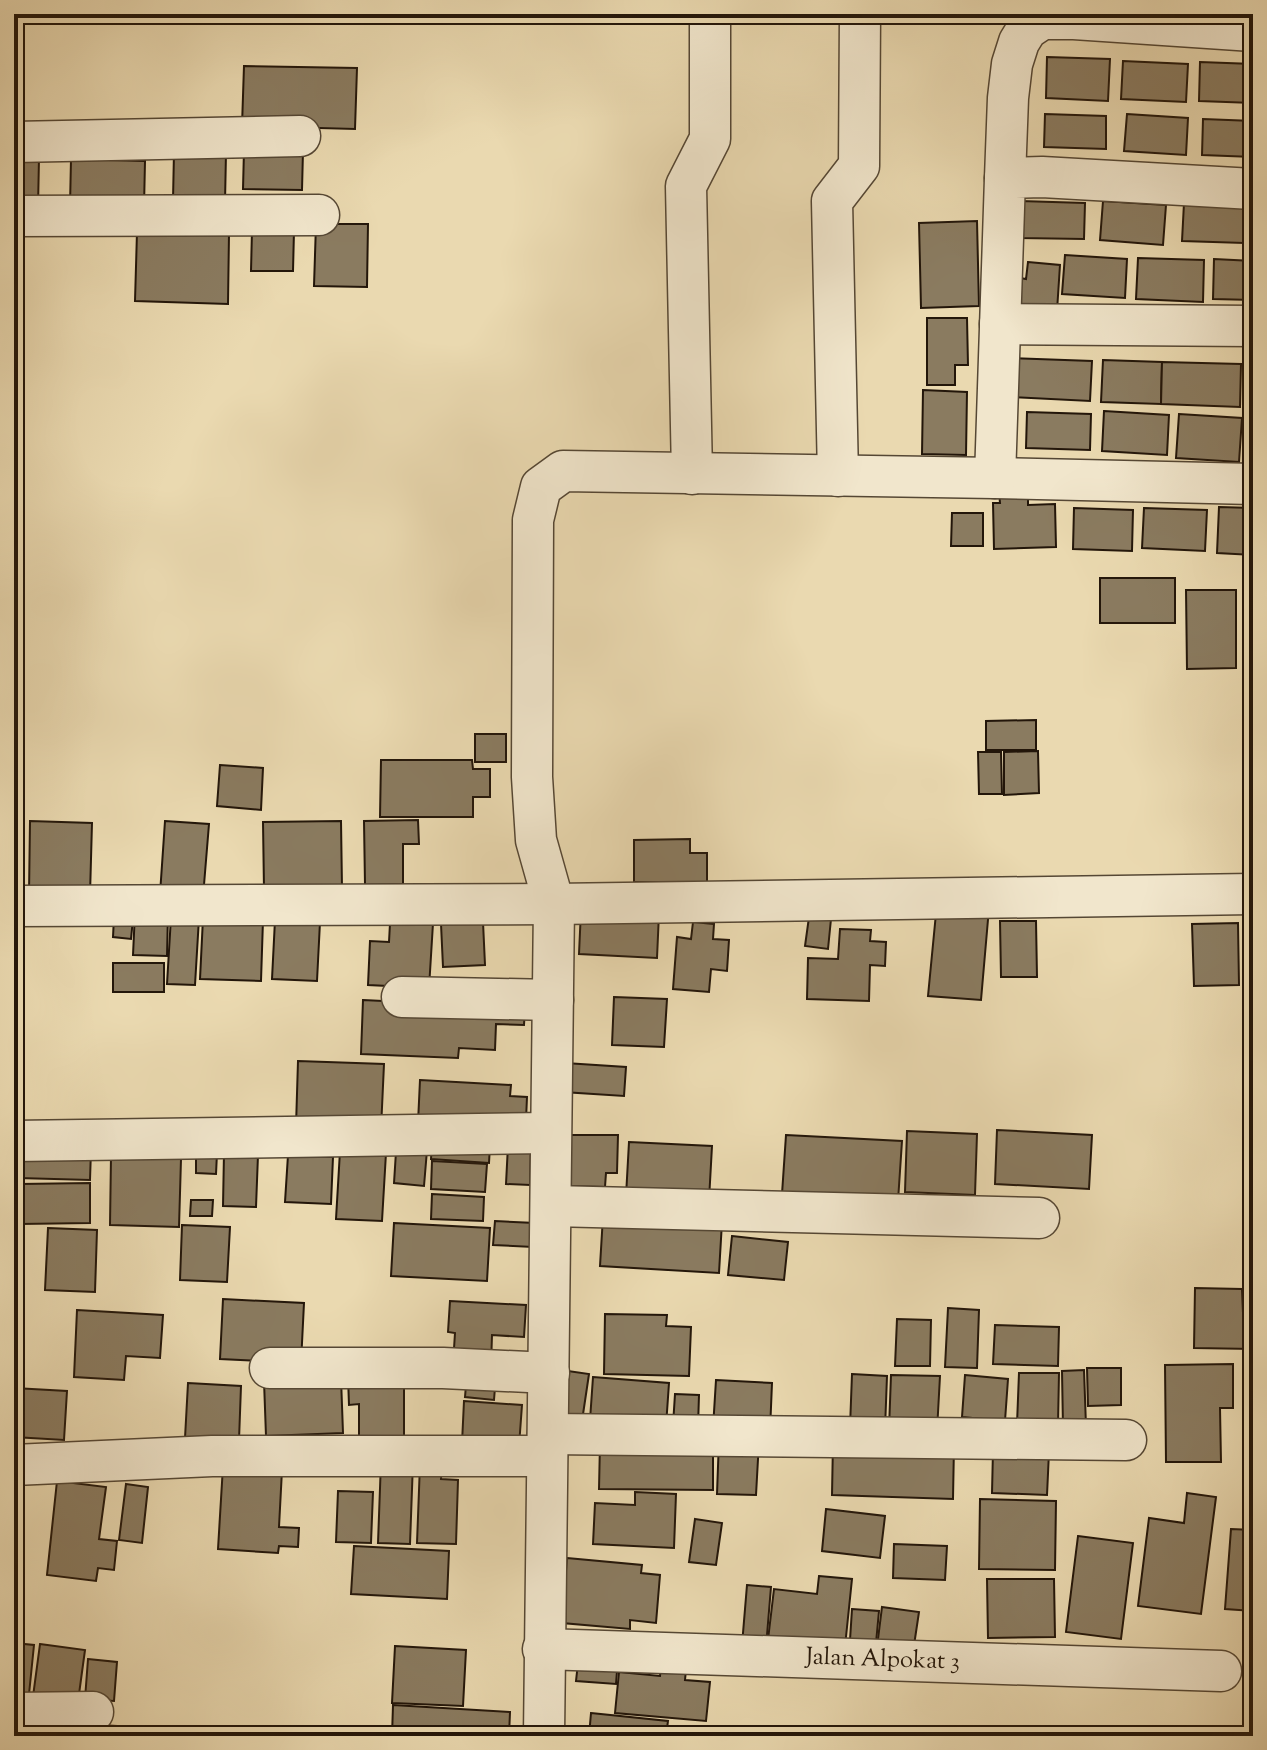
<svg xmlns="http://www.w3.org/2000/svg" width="1267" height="1750" font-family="'Sorts Mill Goudy',serif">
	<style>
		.building { fill: #8a7b60; stroke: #23160a; stroke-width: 2 }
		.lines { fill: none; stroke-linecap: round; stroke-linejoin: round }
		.minor-casing { stroke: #554734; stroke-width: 43 }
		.minor { stroke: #f1e6cc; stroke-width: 40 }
		.labels { text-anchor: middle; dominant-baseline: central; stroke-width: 7; stroke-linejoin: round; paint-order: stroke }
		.street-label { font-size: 24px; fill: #23160a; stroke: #f1e6cc }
	</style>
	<rect width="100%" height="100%" fill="#ead9b0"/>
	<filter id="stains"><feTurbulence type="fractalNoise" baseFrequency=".0025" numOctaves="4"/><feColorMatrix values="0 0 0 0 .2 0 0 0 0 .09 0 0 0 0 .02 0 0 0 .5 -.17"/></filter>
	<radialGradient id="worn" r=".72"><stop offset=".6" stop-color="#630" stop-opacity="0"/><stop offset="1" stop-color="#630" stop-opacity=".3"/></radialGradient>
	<!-- building -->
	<g class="building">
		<polygon points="1047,57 1110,59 1108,101 1046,98"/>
		<polygon points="1123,61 1188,64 1186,102 1121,99"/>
		<polygon points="1200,62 1253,64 1253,103 1199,101"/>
		<polygon points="244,66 357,68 355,129 242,126"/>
		<polygon points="1045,114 1106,116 1106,149 1044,147"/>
		<polygon points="1127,114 1188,118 1186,155 1124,151"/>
		<polygon points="1203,119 1253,121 1253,157 1202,155"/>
		<polygon points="244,150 303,151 302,190 243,189"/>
		<polygon points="174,152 226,153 225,202 173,200"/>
		<polygon points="14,158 39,158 38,208 14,207"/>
		<polygon points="71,159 145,161 144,207 70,206"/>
		<polygon points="1020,201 1085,203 1084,239 1019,238"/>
		<polygon points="1103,201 1166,205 1163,245 1100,240"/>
		<polygon points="1184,203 1245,205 1244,243 1182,241"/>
		<polygon points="977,221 979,306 921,308 919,223"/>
		<polygon points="316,224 368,224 367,287 314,286"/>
		<polygon points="252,230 294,231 293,271 251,271"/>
		<polygon points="137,232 229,234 228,304 135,301"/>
		<polygon points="1065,255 1127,259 1125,298 1062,294"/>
		<polygon points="1138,258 1204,260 1203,302 1136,299"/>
		<polygon points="1214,259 1253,261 1253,300 1213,299"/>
		<polygon points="1028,262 1060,265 1057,311 1011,307 1014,277 1026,279"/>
		<polygon points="927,318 967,318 968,365 955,365 955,385 927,385"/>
		<polygon points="1012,358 1092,361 1090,401 1010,397"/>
		<polygon points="1103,360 1162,362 1161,404 1101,402"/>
		<polygon points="1162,362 1241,364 1240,407 1161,404"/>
		<polygon points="923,390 967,392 966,455 922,454"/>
		<polygon points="1104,411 1169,415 1167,455 1102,451"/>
		<polygon points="1027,412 1091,414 1090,450 1026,448"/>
		<polygon points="1179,414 1242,418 1239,462 1176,458"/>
		<polygon points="999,491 1028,491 1028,505 1055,504 1056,547 994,549 993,503 1000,503"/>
		<polygon points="1219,507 1253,508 1253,555 1217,553"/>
		<polygon points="1074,508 1133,510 1132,551 1073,549"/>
		<polygon points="1144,508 1207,510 1205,551 1142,548"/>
		<polygon points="952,513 983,513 983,546 951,546"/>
		<rect x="1100" y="578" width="75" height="45"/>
		<polygon points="1186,590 1236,590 1236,668 1187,669"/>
		<polygon points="1036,720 1036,750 986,750 986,721"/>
		<rect x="475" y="734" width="31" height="28"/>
		<polygon points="14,748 20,748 17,814 14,814"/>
		<polygon points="1038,751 1039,793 1004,795 1004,752"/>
		<polygon points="978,752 1001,752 1002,794 979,794"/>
		<polygon points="381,760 472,760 473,769 490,769 490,797 473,797 473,817 380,817"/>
		<polygon points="220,765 263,768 261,810 217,806"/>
		<polygon points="418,820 419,844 403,844 403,884 365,885 364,821"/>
		<polygon points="30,821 92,823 90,895 29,894"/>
		<polygon points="165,821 209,824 203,897 160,894"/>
		<polygon points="341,821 342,888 264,889 263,822"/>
		<polygon points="14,826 21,826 19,898 14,898"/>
		<polygon points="690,839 690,853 707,853 707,882 634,882 634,840"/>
		<polygon points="937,903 989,908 981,1000 928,996"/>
		<polygon points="391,905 434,907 429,988 368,985 370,941 389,942"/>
		<polygon points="581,910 659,913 657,958 579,954"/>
		<polygon points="135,912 168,913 167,956 133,955"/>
		<polygon points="114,917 133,919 131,939 113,937"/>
		<polygon points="171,917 199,918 195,985 167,984"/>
		<polygon points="809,917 831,919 828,949 805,946"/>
		<polygon points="203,918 263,920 261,981 200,979"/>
		<polygon points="275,920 320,922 317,981 272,979"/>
		<polygon points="1000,921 1036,921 1037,977 1001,977"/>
		<polygon points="483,922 485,965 443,967 441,924"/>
		<polygon points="693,922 714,924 713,939 729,940 727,971 711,969 709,992 673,989 677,937 691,939"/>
		<polygon points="1238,923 1239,985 1194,986 1192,924"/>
		<polygon points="840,929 871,930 870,941 886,942 885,966 870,965 869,1001 807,999 808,958 838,959"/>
		<rect x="113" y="963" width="51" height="29"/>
		<polygon points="614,997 667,999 664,1047 612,1045"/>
		<polygon points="363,1000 525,1008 524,1025 496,1024 495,1050 459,1048 458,1058 361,1054"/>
		<polygon points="298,1061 384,1064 381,1129 296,1126"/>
		<polygon points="565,1063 626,1067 624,1096 563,1092"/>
		<polygon points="420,1080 511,1085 510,1096 527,1097 526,1120 418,1123"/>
		<polygon points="997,1130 1092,1135 1089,1189 995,1184"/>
		<polygon points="907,1131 977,1134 975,1195 905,1192"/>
		<polygon points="561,1135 618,1135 617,1173 606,1173 605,1187 559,1186"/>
		<polygon points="786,1135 902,1141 898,1201 782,1194"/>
		<polygon points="397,1136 428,1138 424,1186 394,1183"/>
		<polygon points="432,1141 490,1145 489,1163 431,1159"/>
		<polygon points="629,1142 712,1146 709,1200 626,1196"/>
		<polygon points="508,1145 531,1145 530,1185 506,1184"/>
		<polygon points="18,1148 91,1150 90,1180 18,1178"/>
		<polygon points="165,1150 165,1159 181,1159 179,1227 110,1225 111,1156"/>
		<polygon points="340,1151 386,1153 382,1221 336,1219"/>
		<polygon points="196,1152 217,1153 216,1174 196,1173"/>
		<polygon points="224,1153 258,1155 256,1207 223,1206"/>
		<polygon points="288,1155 333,1157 331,1204 285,1202"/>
		<polygon points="432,1161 487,1164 485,1192 431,1189"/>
		<polygon points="90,1183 90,1223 20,1224 20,1184"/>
		<polygon points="432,1194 484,1197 483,1221 431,1219"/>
		<polygon points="191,1200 213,1200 212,1216 190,1216"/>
		<polygon points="603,1216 722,1222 719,1273 600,1266"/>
		<polygon points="495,1221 535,1223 533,1247 493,1245"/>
		<polygon points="394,1223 490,1228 487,1281 391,1276"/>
		<polygon points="182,1225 230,1227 227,1282 180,1280"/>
		<polygon points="48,1228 97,1230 95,1292 45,1290"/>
		<polygon points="732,1236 788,1242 784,1280 728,1275"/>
		<polygon points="1195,1288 1242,1289 1243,1313 1253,1313 1253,1349 1194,1348"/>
		<polygon points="223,1299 304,1303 301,1363 220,1359"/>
		<polygon points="450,1301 526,1305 524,1337 492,1335 491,1366 453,1364 455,1333 448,1332"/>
		<polygon points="948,1308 979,1310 977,1368 945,1367"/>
		<polygon points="77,1310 163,1315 160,1358 126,1356 124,1380 74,1377"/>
		<polygon points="605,1314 667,1315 666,1326 691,1327 689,1376 604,1374"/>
		<polygon points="897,1319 931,1320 930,1366 895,1366"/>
		<polygon points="995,1325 1059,1327 1058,1366 993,1364"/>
		<polygon points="1233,1364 1233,1408 1220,1408 1221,1462 1166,1462 1165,1365"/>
		<polygon points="1087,1368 1121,1368 1121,1405 1088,1406"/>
		<polygon points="561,1370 589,1374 582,1421 554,1417"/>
		<polygon points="1084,1370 1086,1426 1063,1427 1062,1371"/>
		<polygon points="467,1373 496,1375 494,1400 465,1397"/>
		<polygon points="1019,1373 1059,1373 1058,1425 1017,1424"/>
		<polygon points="852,1374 887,1376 885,1429 850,1427"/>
		<polygon points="891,1375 940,1376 937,1431 889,1429"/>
		<polygon points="965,1375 1008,1379 1005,1421 962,1417"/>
		<polygon points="404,1376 404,1448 359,1448 359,1404 349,1405 348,1377"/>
		<polygon points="593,1377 669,1383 666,1426 590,1420"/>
		<polygon points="341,1378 343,1433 266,1436 264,1381"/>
		<polygon points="1250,1379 1253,1379 1253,1470 1251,1470"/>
		<polygon points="716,1380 772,1383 770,1431 713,1428"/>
		<polygon points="188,1383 241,1386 239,1440 185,1438"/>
		<polygon points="14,1388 67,1391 64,1440 14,1437"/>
		<polygon points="675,1394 699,1395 698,1427 673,1425"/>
		<polygon points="464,1401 522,1405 519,1446 462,1443"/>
		<polygon points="719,1439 759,1441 756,1495 717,1494"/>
		<polygon points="833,1442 954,1445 953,1499 832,1495"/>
		<polygon points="600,1443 713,1444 713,1490 599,1489"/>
		<polygon points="993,1450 1049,1452 1047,1495 992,1493"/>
		<polygon points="381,1461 413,1462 410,1544 378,1543"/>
		<polygon points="420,1464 442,1465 441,1479 458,1480 456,1544 417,1543"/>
		<polygon points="223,1466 282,1470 279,1527 299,1528 298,1547 279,1546 278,1553 218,1549"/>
		<polygon points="57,1481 106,1487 99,1539 117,1541 114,1570 98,1568 96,1581 47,1575"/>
		<polygon points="126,1484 148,1487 142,1543 119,1540"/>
		<polygon points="338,1491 373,1492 371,1543 336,1542"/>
		<polygon points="635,1492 676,1494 674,1548 593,1544 595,1503 635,1505"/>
		<polygon points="1187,1493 1216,1497 1201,1614 1138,1606 1149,1518 1184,1523"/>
		<polygon points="980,1499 1056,1501 1055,1570 979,1569"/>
		<polygon points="826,1509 885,1516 880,1558 822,1551"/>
		<polygon points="695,1519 722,1523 716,1565 689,1562"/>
		<polygon points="1231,1529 1253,1530 1253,1611 1225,1609"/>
		<polygon points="1078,1536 1133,1543 1121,1639 1066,1632"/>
		<polygon points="894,1544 947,1546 945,1580 893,1578"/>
		<polygon points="354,1546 449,1551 447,1599 351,1594"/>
		<polygon points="567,1558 642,1565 641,1573 660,1575 656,1623 630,1620 630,1629 562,1623"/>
		<polygon points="819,1576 852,1579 844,1656 767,1648 774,1589 817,1594"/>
		<polygon points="987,1579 1054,1579 1055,1637 988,1638"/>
		<polygon points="747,1585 771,1587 766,1647 742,1645"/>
		<polygon points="882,1607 919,1612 913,1652 877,1647"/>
		<polygon points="852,1609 879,1611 876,1643 850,1640"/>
		<polygon points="14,1643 34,1645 28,1704 14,1703"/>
		<polygon points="40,1644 85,1650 77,1709 32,1704"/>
		<polygon points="395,1646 466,1650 463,1706 392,1703"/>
		<polygon points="579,1654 618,1658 616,1684 576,1681"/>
		<polygon points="662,1658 687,1660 685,1680 710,1682 706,1721 615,1713 619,1672 660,1676"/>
		<polygon points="88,1659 117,1662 114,1701 85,1699"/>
		<polygon points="393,1705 510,1712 509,1736 392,1736"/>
		<polygon points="591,1713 668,1721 666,1736 589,1736"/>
		<polygon points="59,1723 194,1730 193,1736 59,1736"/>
		<polygon points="1133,1728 1171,1729 1171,1736 1133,1736"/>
		<polygon points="1058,1731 1096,1733 1096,1736 1058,1736"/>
	</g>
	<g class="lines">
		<defs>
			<g id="minor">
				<polyline points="14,142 300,136"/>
				<polyline points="1005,178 1008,98 1012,64 1019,42 1027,29 1042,19 1074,19 1253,31"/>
				<polyline points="14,216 319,215"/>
				<polyline points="1000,324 1253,326"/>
				<polyline points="692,474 686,186 710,139 710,14"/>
				<polyline points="838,476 832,201 859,166 860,14"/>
				<polyline points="995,478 1253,484"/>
				<polyline points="14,906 554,904 1253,894"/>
				<polyline points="402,997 553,1000"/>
				<polyline points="14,1141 549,1133"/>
				<polyline points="552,1206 1039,1218"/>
				<polyline points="270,1368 443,1368 549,1373"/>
				<polyline points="548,1434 1126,1440"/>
				<polyline points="14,1465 212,1456 547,1456"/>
				<path id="s1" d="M543 1649 1221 1671"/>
				<polyline points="14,1713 93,1712"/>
				<polyline points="544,1736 554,904 536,840 532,777 533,520 541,487 563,471 995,478 1005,178 1042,177 1253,189"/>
			</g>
		</defs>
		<!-- minor casing -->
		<use href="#minor" class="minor-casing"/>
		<!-- minor -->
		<use href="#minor" class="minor"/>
	</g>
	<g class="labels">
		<!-- street labels -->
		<g class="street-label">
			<text stroke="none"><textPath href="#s1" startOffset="340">Jalan Alpokat 3</textPath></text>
		</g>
	</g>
	<!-- margin -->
	<rect width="1267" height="1750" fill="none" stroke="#ead9b0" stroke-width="48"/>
	<rect x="16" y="16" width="1235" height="1718" fill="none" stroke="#23160a" stroke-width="4"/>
	<rect x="24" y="24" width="1219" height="1702" fill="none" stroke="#23160a" stroke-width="2"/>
	<rect width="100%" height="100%" filter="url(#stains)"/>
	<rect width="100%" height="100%" fill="url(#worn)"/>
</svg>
